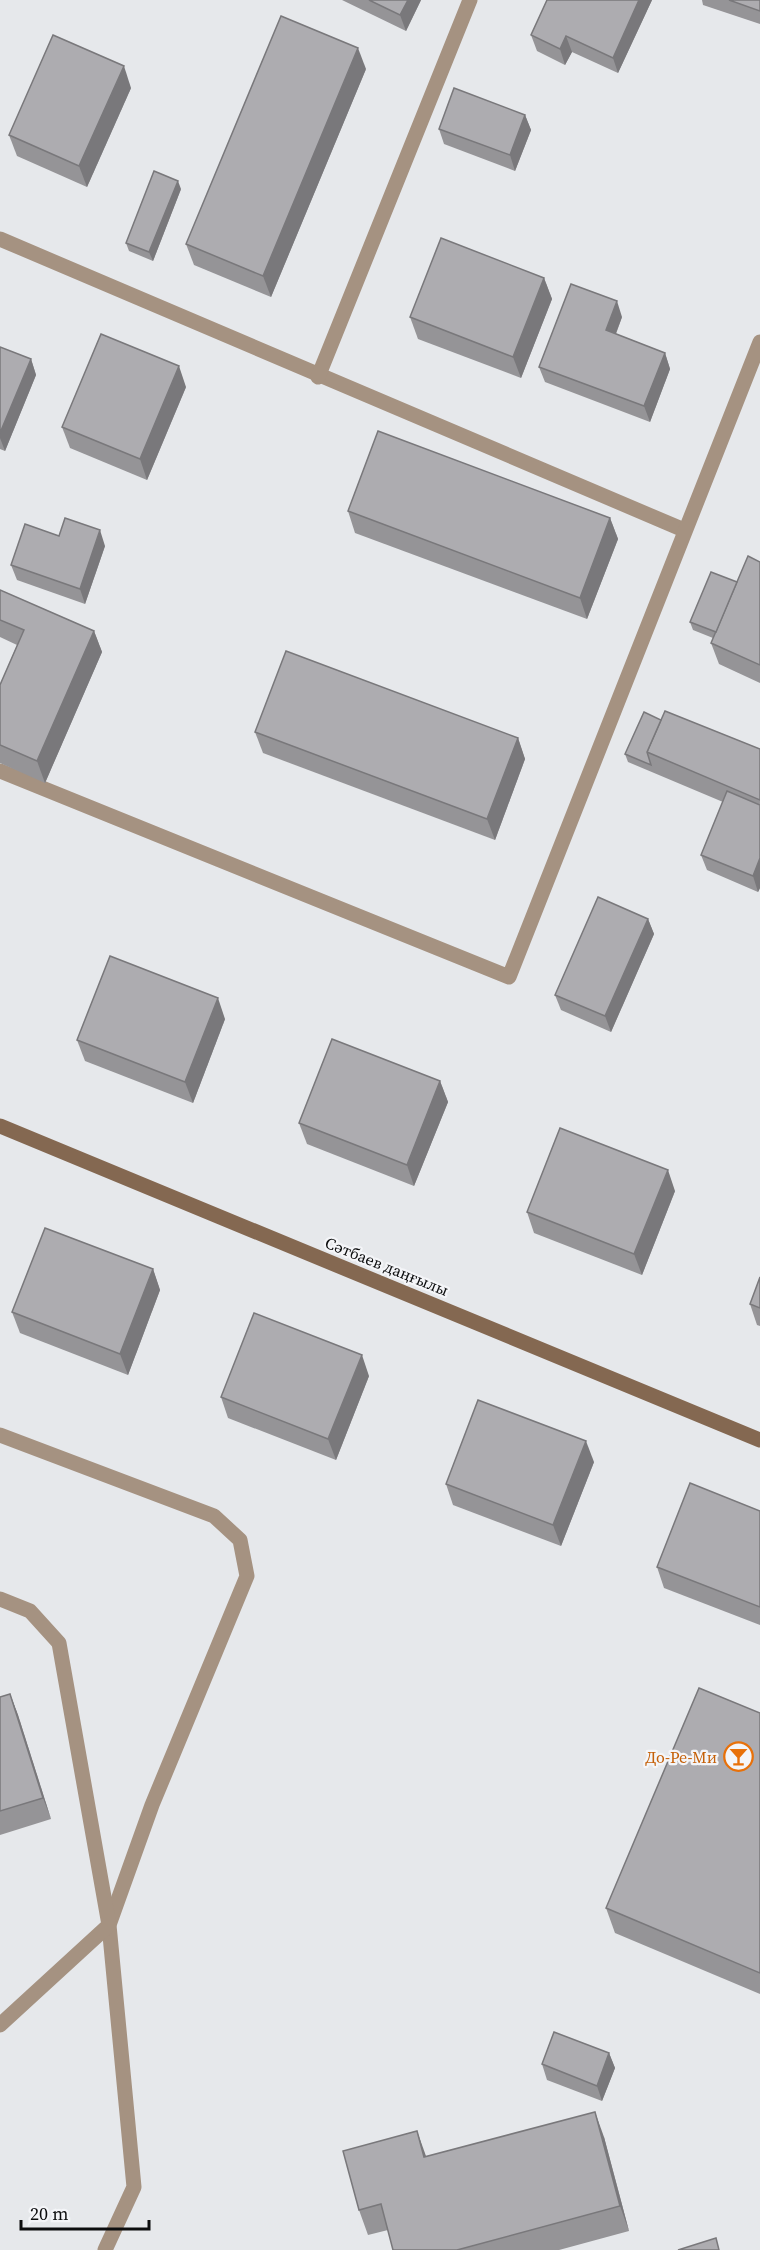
<svg xmlns="http://www.w3.org/2000/svg" width="760" height="2250" font-family="'Source Serif 4',serif">
	<style>
		.lines { fill: none; stroke-linecap: round; stroke-linejoin: round }
		.lane { stroke: #a59281; stroke-width: 15 }
		.street { stroke: #a59281; stroke-width: 15 }
		.secondary { stroke: #846851; stroke-width: 15 }
		.wall { fill: #959497 }
		.shaded-wall { fill: #79787b }
		.building { fill: #adacb0; stroke: #79787b; stroke-width: 1.5 }
		.labels { text-anchor: middle; dominant-baseline: central; stroke-width: 4.5; stroke-linejoin: round; paint-order: stroke }
		.street-label { font-size: 16px; fill: #0c0d0e; stroke: #f4f5f8 }
		.food-label { font-size: 16px; fill: #c56008; stroke: #f4f5f8; text-anchor: end }
	</style>
	<rect width="100%" height="100%" fill="#e6e8eb"/>
	<g class="lines">
		<!-- lane -->
		<g class="lane">
			<polyline points="0,239 684,530"/>
			<polyline points="318,377 470,0"/>
			<polyline points="0,771 509,977 760,342"/>
		</g>
		<!-- street -->
		<g class="street">
			<polyline points="0,1435 214,1516 240,1540 247,1576 152,1805 109,1925 134,2187 105,2250"/>
			<polyline points="0,1599 30,1611 59,1643 109,1925 0,2025"/>
		</g>
		<!-- secondary -->
		<polyline class="secondary" points="0,1126 760,1440"/>
	</g>
	<!-- wall -->
	<g class="wall">
		<polygon points="342,0 421,0 406,31"/>
		<polygon points="547,0 652,0 618,73 572,52 565,65 537,51 531,35"/>
		<polygon points="702,0 760,0 760,24 703,5"/>
		<polygon points="366,69 271,297 194,265 186,244"/>
		<polygon points="131,88 87,187 17,156 9,135"/>
		<polygon points="525,115 531,130 515,171 444,144 439,129"/>
		<polygon points="181,189 153,261 129,251 126,243"/>
		<polygon points="544,278 552,299 521,378 418,339 410,317"/>
		<polygon points="622,317 616,334 665,353 670,369 650,422 545,382 539,367"/>
		<polygon points="0,347 31,359 36,375 5,451 0,449"/>
		<polygon points="186,387 147,480 70,448 62,427"/>
		<polygon points="348,511 610,518 618,539 587,619 355,533"/>
		<polygon points="59,536 105,546 85,604 17,580 11,565"/>
		<polygon points="760,562 760,683 719,664 711,643 713,638 693,630 690,622"/>
		<polygon points="0,590 94,631 102,652 45,783 0,763 0,685 17,645 0,637"/>
		<polygon points="661,720 760,749 760,888 758,892 707,870 701,855 723,802 628,762 625,754"/>
		<polygon points="255,732 518,738 525,759 495,840 263,753"/>
		<polygon points="648,919 654,934 611,1032 561,1010 555,995"/>
		<polygon points="225,1019 193,1103 85,1061 77,1040"/>
		<polygon points="440,1081 448,1102 414,1186 307,1144 299,1123"/>
		<polygon points="675,1191 642,1275 534,1233 527,1212"/>
		<polygon points="153,1269 160,1290 128,1375 20,1333 12,1312"/>
		<polygon points="760,1277 760,1326 757,1325 750,1304"/>
		<polygon points="369,1376 336,1460 228,1418 221,1397"/>
		<polygon points="594,1462 561,1546 453,1505 446,1484"/>
		<polygon points="760,1511 760,1625 664,1588 657,1567"/>
		<polygon points="10,1694 18,1715 51,1819 0,1835 0,1697"/>
		<polygon points="760,1713 760,1994 615,1933 606,1908"/>
		<polygon points="609,2053 615,2068 602,2101 547,2080 542,2064"/>
		<polygon points="604,2137 629,2231 559,2250 393,2250 388,2230 368,2235 359,2210 426,2157"/>
	</g>
	<!-- shaded-wall -->
	<g class="shaded-wall">
		<polygon points="408,0 421,0 406,31 400,15"/>
		<polygon points="639,0 652,0 618,73 613,58"/>
		<polygon points="566,36 572,52 565,65 560,49"/>
		<polygon points="358,48 366,69 271,297 263,276"/>
		<polygon points="124,66 131,88 87,187 79,166"/>
		<polygon points="525,115 531,130 515,171 510,155"/>
		<polygon points="178,181 181,189 153,261 149,252"/>
		<polygon points="544,278 552,299 521,378 513,357"/>
		<polygon points="617,301 622,317 611,346 606,330"/>
		<polygon points="665,353 670,369 650,422 644,406"/>
		<polygon points="31,359 36,375 5,451 0,438 0,433"/>
		<polygon points="179,366 186,387 147,480 140,459"/>
		<polygon points="610,518 618,539 587,619 580,598"/>
		<polygon points="100,530 105,546 85,604 80,589"/>
		<polygon points="94,631 102,652 45,783 37,761"/>
		<polygon points="518,738 525,759 495,840 487,819"/>
		<polygon points="760,858 760,888 758,892 753,876"/>
		<polygon points="648,919 654,934 611,1032 605,1016"/>
		<polygon points="218,998 225,1019 193,1103 185,1082"/>
		<polygon points="440,1081 448,1102 414,1186 407,1165"/>
		<polygon points="668,1170 675,1191 642,1275 634,1254"/>
		<polygon points="153,1269 160,1290 128,1375 120,1354"/>
		<polygon points="362,1355 369,1376 336,1460 328,1439"/>
		<polygon points="586,1441 594,1462 561,1546 553,1525"/>
		<polygon points="10,1694 18,1715 51,1819 43,1798"/>
		<polygon points="609,2053 615,2068 602,2101 597,2086"/>
		<polygon points="595,2112 604,2137 629,2231 620,2206"/>
		<polygon points="417,2131 426,2156 433,2182 424,2157"/>
	</g>
	<!-- building -->
	<g class="building">
		<polygon points="369,0 408,0 400,15"/>
		<polygon points="547,0 639,0 613,58 566,36 560,49 531,35"/>
		<polygon points="729,0 760,0 760,11"/>
		<polygon points="281,16 358,48 263,276 186,244"/>
		<polygon points="53,35 124,66 79,166 9,135"/>
		<polygon points="454,88 525,115 510,155 439,129"/>
		<polygon points="154,171 178,181 149,252 126,243"/>
		<polygon points="441,238 544,278 513,357 410,317"/>
		<polygon points="571,284 617,301 606,330 665,353 644,406 539,367"/>
		<polygon points="101,334 179,366 140,459 62,427"/>
		<polygon points="0,347 31,359 0,433"/>
		<polygon points="378,431 610,518 580,598 348,511"/>
		<polygon points="65,518 100,530 80,589 11,565 25,524 59,536"/>
		<polygon points="748,556 760,562 760,665 711,643"/>
		<polygon points="711,572 737,582 716,632 690,622"/>
		<polygon points="0,590 94,631 37,761 0,745 0,685 24,630 0,620"/>
		<polygon points="286,651 518,738 487,819 255,732"/>
		<polygon points="665,711 760,749 760,800 647,752"/>
		<polygon points="644,712 661,720 647,752 651,765 625,754"/>
		<polygon points="727,791 760,805 760,858 753,876 701,855"/>
		<polygon points="598,897 648,919 605,1016 555,995"/>
		<polygon points="110,956 218,998 185,1082 77,1040"/>
		<polygon points="332,1039 440,1081 407,1165 299,1123"/>
		<polygon points="560,1128 668,1170 634,1254 527,1212"/>
		<polygon points="45,1228 153,1269 120,1354 12,1312"/>
		<polygon points="760,1277 760,1308 750,1304"/>
		<polygon points="254,1313 362,1355 328,1439 221,1397"/>
		<polygon points="478,1400 586,1441 553,1525 446,1484"/>
		<polygon points="690,1483 760,1511 760,1607 657,1567"/>
		<polygon points="699,1688 760,1713 760,1973 606,1908"/>
		<polygon points="10,1694 43,1798 0,1811 0,1697"/>
		<polygon points="554,2032 609,2053 597,2086 542,2064"/>
		<polygon points="595,2112 620,2206 457,2250 393,2250 381,2204 359,2210 343,2151 417,2131 424,2157"/>
		<polygon points="716,2238 719,2250 678,2250"/>
	</g>
	<!-- icons -->
	<defs>
		<symbol id="bar-ring" viewBox="-11 -11 22 22"><circle r="9.5" fill="#f4f5f8" stroke="#e8710a" stroke-width="1.5"/><path d="M-6-5H6L.8 .8V4.5H3.5V6h-7V4.5H-.8V.8Z" fill="#e8710a"/></symbol>
	</defs>
	<g fill-rule="evenodd">
		<use href="#bar-ring" x="722" y="1740" width="33" height="33"/>
	</g>
	<g class="labels">
		<!-- street labels -->
		<g class="street-label">
			<text transform="translate(387 1266) rotate(22)">Сәтбаев даңғылы</text>
		</g>
		<!-- food labels -->
		<g class="food-label">
			<text x="717" y="1757">До-Ре-Ми</text>
		</g>
	</g>
	<!-- scale -->
	<path d="M21 2220v9h128v-9" fill="none" stroke="#0c0d0e" stroke-width="3"/>
	<text x="30" y="2220" font-size="18" fill="#0c0d0e" stroke="#f4f5f8" stroke-width="4.5" paint-order="stroke">20 m</text>
</svg>
